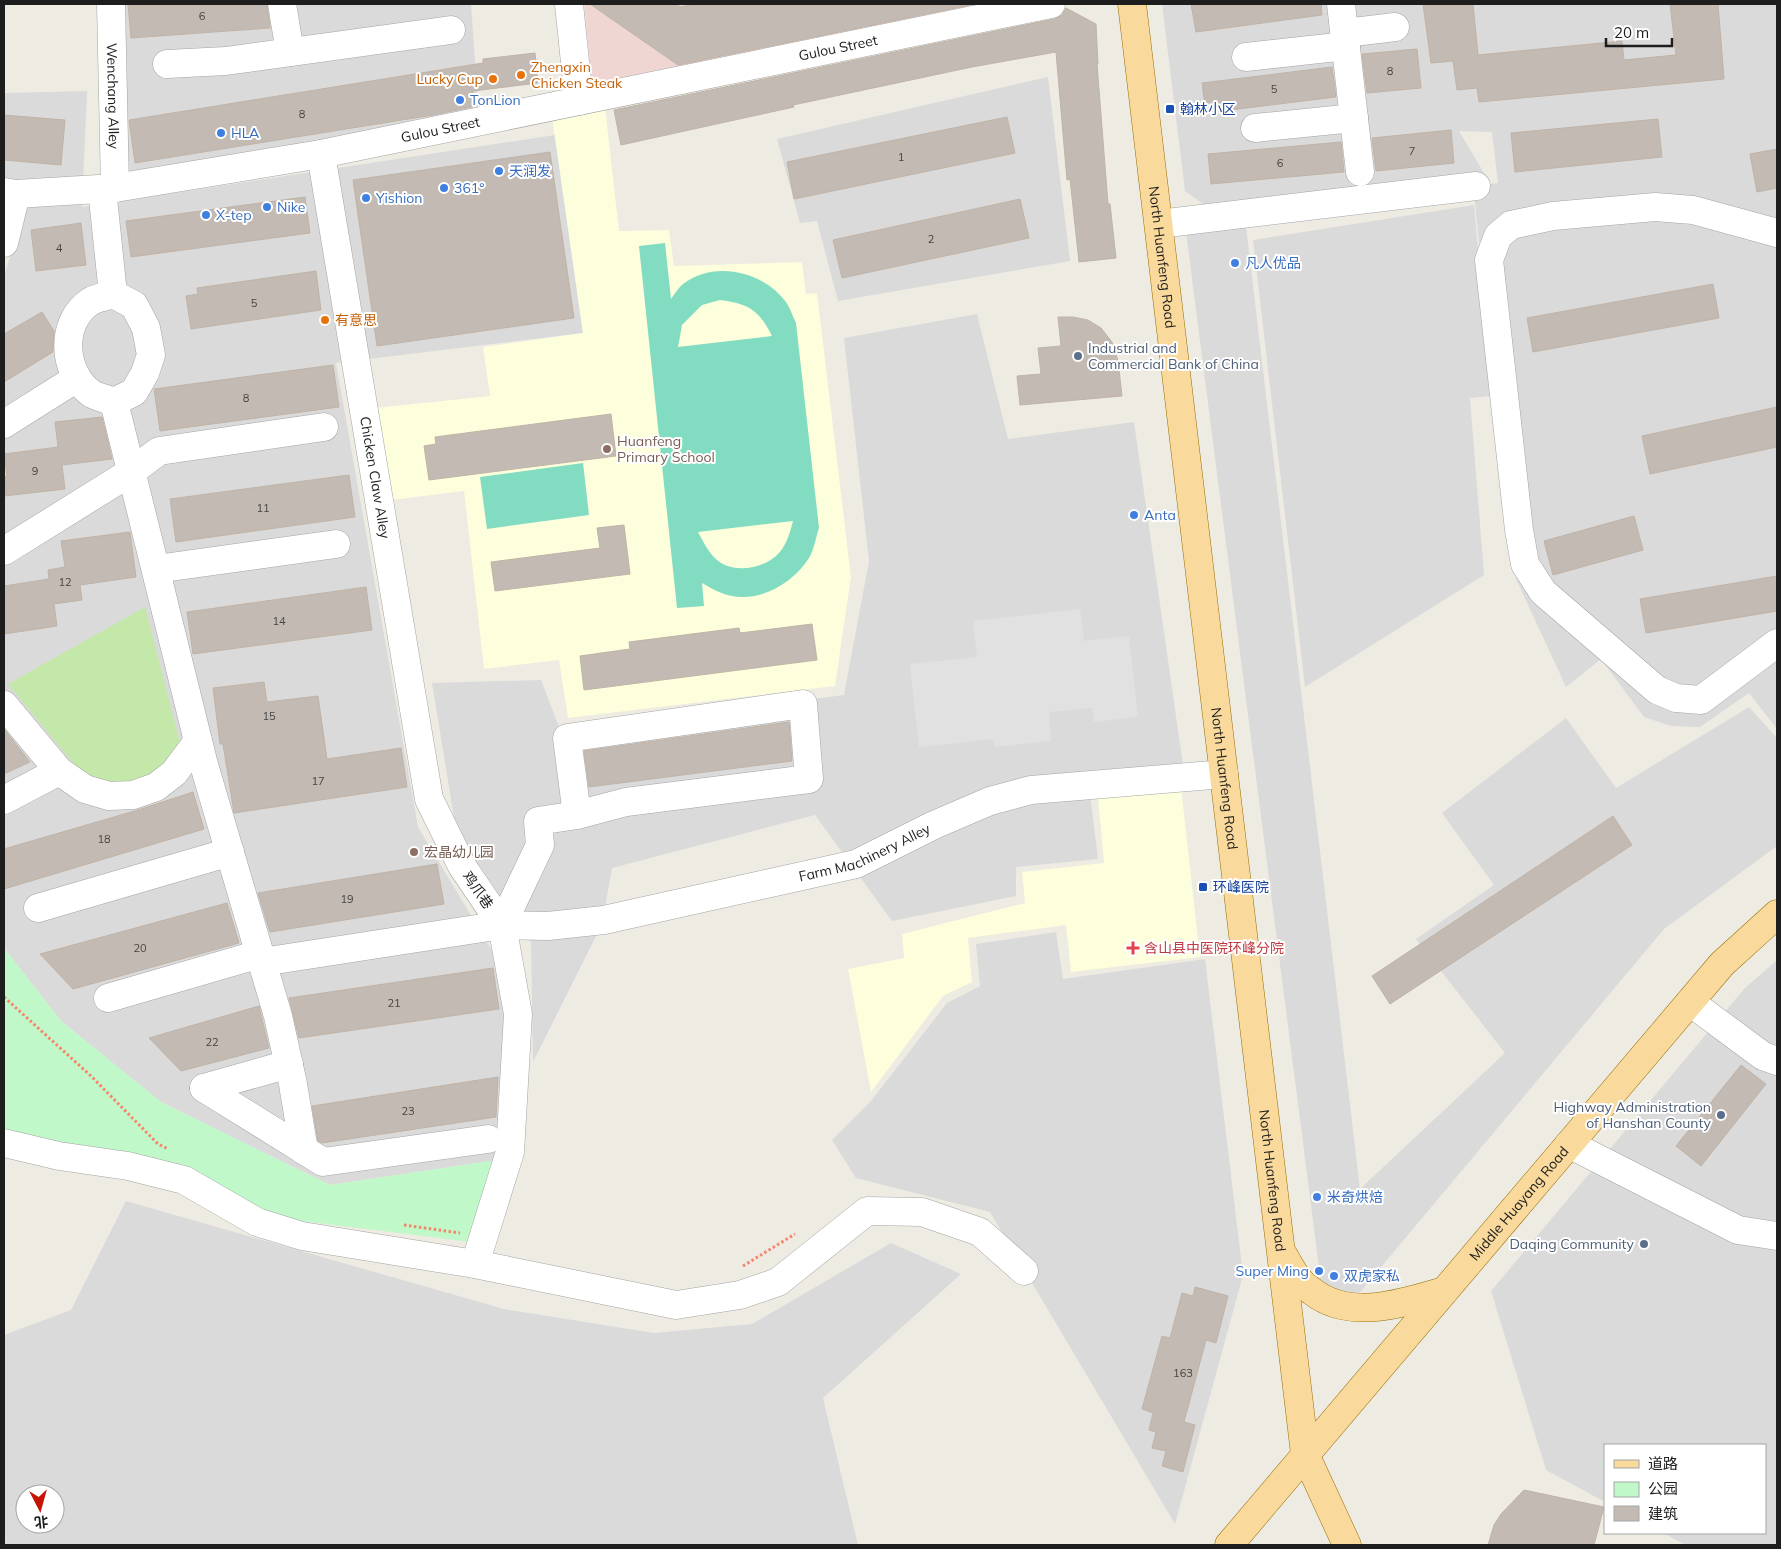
<svg xmlns="http://www.w3.org/2000/svg" width="1781" height="1549" font-family="Mulish,'Noto Sans SC',sans-serif">
	<style>
		.residential { fill: #dbdada; fill-rule: evenodd }
		.commercial { fill: #efd6d2 }
		.education { fill: #fcfedc }
		.grass { fill: #c3e8a9 }
		.park { fill: #c0f8c9 }
		.pitch { fill: #82dcc1; fill-rule: evenodd }
		.parking { fill: #e1e1e1 }
		.building { fill: #c3bab3; stroke: #c0b3a6 }
		.lines { fill: none; stroke-linecap: round; stroke-linejoin: round }
		.minor-casing { stroke: #a4a4a4; stroke-width: 29 }
		.major-casing { stroke: #946f03; stroke-width: 29 }
		.path { stroke: #f7846b; stroke-width: 3; stroke-dasharray: 2.5 2.5; stroke-linecap: butt }
		.minor { stroke: #fff; stroke-width: 28 }
		.major { stroke: #fad99c; stroke-width: 28 }
		.food-dot { fill: #e8710a; stroke: #fff; stroke-width: 2 }
		.shop-dot { fill: #3f7fe0; stroke: #fff; stroke-width: 2 }
		.transit-dot { fill: #1a4fb4; stroke: #fff; stroke-width: 2 }
		.service-dot { fill: #5c6f8a; stroke: #fff; stroke-width: 2 }
		.education-dot { fill: #8d6e63; stroke: #fff; stroke-width: 2 }
		.health-dot { fill: #e0444e; stroke: #fff; stroke-width: 2 }
		.labels { text-anchor: middle; dominant-baseline: central; stroke-width: 4; stroke-linejoin: round; paint-order: stroke }
		.number-label { font-size: 11px; fill: #464442 }
		.street-label { font-size: 14px; fill: #1d1d1d; stroke: #fff }
		.food-label { font-size: 14px; fill: #c56008; stroke: #fff; text-anchor: start }
		.shop-label { font-size: 14px; fill: #366cbe; stroke: #fff; text-anchor: start }
		.transit-label { font-size: 14px; fill: #164399; stroke: #fff; text-anchor: start }
		.service-label { font-size: 14px; fill: #4e5e75; stroke: #fff; text-anchor: end }
		.education-label { font-size: 14px; fill: #785e54; stroke: #fff; text-anchor: start }
		.health-label { font-size: 14px; fill: #be3a42; stroke: #fff; text-anchor: start }
	</style>
	<rect width="100%" height="100%" fill="#eeebe3"/>
	<!-- residential -->
	<g class="residential">
		<polygon points="123,4 471,4 479,117 129,177"/>
		<polygon points="1162,4 1777,4 1777,729 1749,693 1700,727 1671,726 1644,717 1601,659 1566,687 1516,579 1473,186 1498,183 1492,132 1459,131 1487,178 1207,207 1185,191"/>
		<polygon points="1048,77 1070,261 838,301 817,221 800,223 777,139"/>
		<polygon points="87,91 82,207 555,135 583,333 336,363 418,827 497,959 505,1021 503,1159 330,1185 161,1102 61,1021 4,948 4,276 12,251 4,250 4,93"/>
		<polygon points="1474,205 1491,396 1470,398 1484,575 1305,687 1253,240"/>
		<polygon points="1246,226 1360,1189 1505,1053 1416,939 1494,885 1442,813 1566,718 1616,788 1749,707 1777,738 1777,846 1664,929 1351,1303 1321,1283 1186,232"/>
		<polygon points="977,314 1008,439 1134,422 1183,765 1088,777 1098,859 1016,867 1016,896 892,921 815,815 612,868 602,924 533,1062 531,942 456,830 432,683 541,680 561,732 844,695 869,561 844,338"/>
		<polygon points="1056,932 1063,979 1205,959 1243,1275 1175,1524 990,1212 856,1178 832,1140 871,1101 947,1003 980,986 976,944"/>
		<polygon points="1777,960 1777,1545 1686,1545 1663,1533 1765,1533 1765,1445 1605,1445 1605,1502 1546,1470 1491,1291 1744,989"/>
		<path d="M126 1201 504 1309 654 1333 752 1324 891 1243 961 1274 823 1398 858 1545H7L4 1542V1335L71 1310ZM25 1494H55V1524H25Z"/>
	</g>
	<!-- commercial -->
	<polygon class="commercial" points="584,4 1014,4 593,92"/>
	<!-- education -->
	<g class="education">
		<polygon points="605,107 619,231 669,230 674,266 802,262 806,294 817,293 851,577 835,686 568,718 559,660 484,669 464,491 384,501 375,408 490,396 483,347 583,333 552,117"/>
		<polygon points="1181,787 1200,957 1071,972 1066,925 968,938 972,982 943,996 871,1092 848,969 904,958 902,934 1025,903 1022,872 1104,863 1098,797"/>
	</g>
	<!-- grass -->
	<polygon class="grass" points="145,607 180,743 168,761 151,777 129,784 105,784 83,775 8,684"/>
	<!-- park -->
	<polygon class="park" points="4,948 61,1021 161,1102 330,1185 503,1159 471,1242 278,1218 4,1132"/>
	<!-- pitch -->
	<g class="pitch">
		<path d="M665 243 671 299C674 295 678 288 683 284 714 260 763 271 786 302 790 308 793 317 796 323L819 528C816 537 814 550 809 558 791 586 753 607 719 592 714 590 708 586 702 583L704 606 677 608 639 246ZM720 300C749 304 759 310 772 336L678 347 682 325 702 305ZM793 521C790 533 786 547 776 556 762 568 738 573 721 563 710 556 704 543 698 532Z"/>
		<polygon points="583,463 589,515 487,529 480,477"/>
	</g>
	<!-- parking -->
	<polygon class="parking" points="1080,609 1084,641 1129,636 1138,717 1094,722 1092,708 1049,712 1051,741 995,747 993,739 919,747 910,664 977,657 973,621"/>
	<!-- building -->
	<g class="building">
		<polygon points="128,4 267,4 270,28 131,38"/>
		<polygon points="590,4 676,4 680,7 696,4 975,4 678,65"/>
		<polygon points="1191,4 1321,4 1322,15 1196,32"/>
		<polygon points="1423,4 1473,4 1478,55 1622,41 1624,60 1676,55 1670,4 1718,4 1724,79 1479,102 1477,88 1457,90 1453,61 1431,63"/>
		<polygon points="1066,8 1096,24 1098,64 1097,64 1108,204 1110,204 1116,258 1079,262 1070,179 1067,180 1056,52 972,67 793,105 794,107 621,145 614,110 1054,19 1062,15"/>
		<polygon points="1417,49 1421,88 1367,93 1362,54"/>
		<polygon points="535,53 538,83 473,91 476,106 433,115 135,163 129,120 483,63 483,59"/>
		<polygon points="1332,67 1336,97 1206,113 1202,83"/>
		<polygon points="4,115 65,120 61,165 4,160"/>
		<polygon points="1007,117 1015,153 794,199 787,162"/>
		<polygon points="1658,119 1662,157 1515,172 1511,133"/>
		<polygon points="1451,130 1454,163 1376,171 1372,138"/>
		<polygon points="1341,142 1344,172 1211,184 1208,154"/>
		<polygon points="1777,149 1777,188 1757,192 1750,154"/>
		<polygon points="550,152 574,318 377,346 353,180"/>
		<polygon points="305,197 310,233 131,257 126,221"/>
		<polygon points="1020,199 1029,238 842,278 833,240"/>
		<polygon points="81,223 86,265 36,271 31,230"/>
		<polygon points="316,271 321,310 191,329 186,296 198,294 197,288"/>
		<polygon points="1713,284 1719,318 1533,352 1527,318"/>
		<polygon points="42,312 54,331 53,352 4,382 4,334"/>
		<polygon points="1058,317 1073,317 1088,320 1101,328 1112,342 1118,361 1122,396 1020,405 1017,376 1041,374 1038,348 1061,346"/>
		<polygon points="333,365 339,407 160,431 154,389"/>
		<polygon points="1777,407 1777,447 1650,474 1642,436"/>
		<polygon points="611,414 616,456 429,480 424,446 436,444 435,437"/>
		<polygon points="102,417 112,459 62,465 65,489 4,496 4,477 7,476 4,454 58,447 55,422"/>
		<polygon points="349,475 355,517 176,542 170,499"/>
		<polygon points="1634,516 1643,550 1553,575 1544,541"/>
		<polygon points="624,525 630,574 495,591 491,562 600,548 597,528"/>
		<polygon points="130,532 136,577 80,585 82,600 54,604 57,626 4,634 4,586 49,579 48,570 65,567 61,541"/>
		<polygon points="1777,576 1777,611 1646,633 1640,599"/>
		<polygon points="366,587 372,630 193,654 187,612"/>
		<polygon points="812,624 817,660 584,690 580,656 630,649 629,642 739,628 740,633"/>
		<polygon points="264,682 267,702 318,696 327,759 401,748 407,787 234,813 223,744 220,744 213,688"/>
		<polygon points="789,722 792,761 589,787 584,751"/>
		<polygon points="4,729 30,762 4,774"/>
		<polygon points="193,792 204,829 4,889 4,849 138,810"/>
		<polygon points="1613,816 1632,845 1390,1004 1372,976"/>
		<polygon points="437,864 444,904 270,932 258,893"/>
		<polygon points="227,903 239,943 73,989 40,954"/>
		<polygon points="493,968 499,1009 299,1038 289,998"/>
		<polygon points="259,1006 269,1048 181,1071 149,1038"/>
		<polygon points="1741,1065 1766,1084 1701,1166 1676,1146"/>
		<polygon points="498,1077 496,1117 322,1143 318,1141 312,1106"/>
		<polygon points="1195,1287 1228,1296 1216,1343 1206,1340 1184,1422 1195,1425 1183,1472 1162,1466 1166,1451 1152,1448 1156,1432 1149,1430 1153,1413 1142,1409 1162,1336 1170,1338 1182,1293 1193,1296"/>
		<polygon points="1524,1490 1604,1507 1594,1545 1488,1545 1494,1525 1501,1514"/>
	</g>
	<g class="lines">
		<defs>
			<g id="minor">
				<path id="s1" d="M111 4 115 188"/>
				<polyline points="282,4 290,52"/>
				<polyline points="569,4 579,101"/>
				<polyline points="1341,4 1360,172"/>
				<polyline points="1345,33 1395,27"/>
				<polyline points="1246,57 1346,46"/>
				<polyline points="167,64 226,61 451,30"/>
				<polyline points="1255,128 1354,118"/>
				<path id="s2" d="M321 154 429 799 462 866 502 925"/>
				<path d="M102 189 113 294C106 296 97 298 91 301 59 322 62 373 92 394 98 397 107 399 114 402L134 392 145 373 151 355 146 328 134 305 113 294"/>
				<path id="s3" d="M4 192 16 194 115 188 321 154 1051 4"/>
				<polyline points="1159,224 1476,186"/>
				<polyline points="1777,233 1693,210 1655,207 1553,216 1511,225 1498,236 1489,260 1519,530 1525,564 1543,592 1657,690 1676,698 1701,700 1777,643"/>
				<polyline points="4,243 16,194"/>
				<polyline points="114,402 204,765 278,1016 293,1084 304,1151"/>
				<polyline points="4,424 77,378"/>
				<polyline points="4,551 131,472 159,451 324,427"/>
				<polyline points="156,569 336,544"/>
				<polyline points="4,705 59,771 85,789 109,796 133,795 156,787 174,773 198,741"/>
				<polyline points="4,800 59,771"/>
				<polyline points="577,815 567,738 803,704 809,779 626,802 577,815 538,821 540,845 502,925 518,1014 510,1152 475,1264 676,1305 740,1295 778,1282 867,1211 922,1212 980,1232 1024,1271"/>
				<polyline points="38,908 230,852"/>
				<path id="s4" d="M262 962 502 925 548 926 604 920 856 864 934 825 990 801 1031 790 1224 774"/>
				<polyline points="108,998 260,954"/>
				<polyline points="1690,1002 1763,1056 1777,1061"/>
				<polyline points="204,1088 323,1162 488,1139"/>
				<polyline points="204,1088 289,1064"/>
				<polyline points="4,1143 59,1156 128,1166 184,1180 257,1222 302,1236 475,1264"/>
				<polyline points="1569,1144 1738,1230 1777,1236"/>
			</g>
			<g id="major">
				<path id="s5" d="M1132 4 1305 1454 1347 1545"/>
				<path d="M1284 1256C1289 1265 1294 1275 1301 1282 1304 1286 1309 1289 1313 1292 1351 1321 1403 1303 1444 1291"/>
				<path id="s6" d="M1229 1545 1722 964 1777 914"/>
			</g>
		</defs>
		<!-- minor casing -->
		<use href="#minor" class="minor-casing"/>
		<!-- major casing -->
		<use href="#major" class="major-casing"/>
		<!-- path -->
		<g class="path">
			<polyline points="4,997 91,1076 158,1144 168,1149"/>
			<polyline points="404,1225 460,1233"/>
			<polyline points="743,1266 795,1234"/>
		</g>
		<!-- minor -->
		<use href="#minor" class="minor"/>
		<!-- major -->
		<use href="#major" class="major"/>
	</g>
	<!-- markers -->
	<g class="food-dot">
		<circle cx="521" cy="75" r="5"/>
		<circle cx="493" cy="79" r="5"/>
		<circle cx="325" cy="320" r="5"/>
	</g>
	<g class="shop-dot">
		<circle cx="460" cy="100" r="5"/>
		<circle cx="221" cy="133" r="5"/>
		<circle cx="499" cy="171" r="5"/>
		<circle cx="444" cy="188" r="5"/>
		<circle cx="366" cy="198" r="5"/>
		<circle cx="267" cy="207" r="5"/>
		<circle cx="206" cy="215" r="5"/>
		<circle cx="1235" cy="263" r="5"/>
		<circle cx="1134" cy="515" r="5"/>
		<circle cx="1317" cy="1197" r="5"/>
		<circle cx="1319" cy="1271" r="5"/>
		<circle cx="1334" cy="1276" r="5"/>
	</g>
	<g class="transit-dot">
		<rect x="1165" y="104" width="10" height="10" rx="2.5"/>
		<rect x="1198" y="882" width="10" height="10" rx="2.5"/>
	</g>
	<g class="service-dot">
		<circle cx="1078" cy="356" r="5"/>
		<circle cx="1721" cy="1115" r="5"/>
		<circle cx="1644" cy="1244" r="5"/>
	</g>
	<g class="education-dot">
		<circle cx="607" cy="449" r="5"/>
		<circle cx="414" cy="852" r="5"/>
	</g>
	<path class="health-dot" d="M1130.5 940.5h5v5h5v5h-5v5h-5v-5h-5v-5h5z"/>
	<g class="labels">
		<!-- number labels -->
		<g class="number-label">
			<text x="202" y="16">6</text>
			<text x="1390" y="71">8</text>
			<text x="1274" y="89">5</text>
			<text x="302" y="114">8</text>
			<text x="1412" y="151">7</text>
			<text x="901" y="157">1</text>
			<text x="1280" y="163">6</text>
			<text x="931" y="239">2</text>
			<text x="59" y="248">4</text>
			<text x="254" y="303">5</text>
			<text x="246" y="398">8</text>
			<text x="35" y="471">9</text>
			<text x="263" y="508">11</text>
			<text x="65" y="582">12</text>
			<text x="279" y="621">14</text>
			<text x="269" y="716">15</text>
			<text x="318" y="781">17</text>
			<text x="104" y="839">18</text>
			<text x="347" y="899">19</text>
			<text x="140" y="948">20</text>
			<text x="394" y="1003">21</text>
			<text x="212" y="1042">22</text>
			<text x="408" y="1111">23</text>
			<text x="1183" y="1373">163</text>
		</g>
		<!-- street labels -->
		<g class="street-label">
			<text stroke="none"><textPath href="#s3" startOffset="848">Gulou Street</textPath></text>
			<text stroke="none"><textPath href="#s1" startOffset="92">Wenchang Alley</textPath></text>
			<text stroke="none"><textPath href="#s3" startOffset="442">Gulou Street</textPath></text>
			<text stroke="none"><textPath href="#s5" startOffset="255">North Huanfeng Road</textPath></text>
			<text stroke="none"><textPath href="#s2" startOffset="328">Chicken Claw Alley</textPath></text>
			<text stroke="none"><textPath href="#s5" startOffset="780">North Huanfeng Road</textPath></text>
			<text stroke="none"><textPath href="#s4" startOffset="615">Farm Machinery Alley</textPath></text>
			<text transform="translate(478 890) rotate(56)">鸡爪巷</text>
			<text stroke="none"><textPath href="#s5" startOffset="1185">North Huanfeng Road</textPath></text>
			<text stroke="none"><textPath href="#s6" startOffset="448">Middle Huayang Road</textPath></text>
		</g>
		<!-- food labels -->
		<g class="food-label">
			<text x="531" y="67">Zhengxin<tspan x="531" dy="16">Chicken Steak</tspan></text>
			<text x="483" y="79" text-anchor="end">Lucky Cup</text>
			<text x="335" y="320">有意思</text>
		</g>
		<!-- shop labels -->
		<g class="shop-label">
			<text x="470" y="100">TonLion</text>
			<text x="231" y="133">HLA</text>
			<text x="509" y="171">天润发</text>
			<text x="454" y="188">361°</text>
			<text x="376" y="198">Yishion</text>
			<text x="277" y="207">Nike</text>
			<text x="216" y="215">X-tep</text>
			<text x="1245" y="263">凡人优品</text>
			<text x="1144" y="515">Anta</text>
			<text x="1327" y="1197">米奇烘焙</text>
			<text x="1309" y="1271" text-anchor="end">Super Ming</text>
			<text x="1344" y="1276">双虎家私</text>
		</g>
		<!-- transit labels -->
		<g class="transit-label">
			<text x="1180" y="109">翰林小区</text>
			<text x="1213" y="887">环峰医院</text>
		</g>
		<!-- service labels -->
		<g class="service-label">
			<text x="1088" y="348" text-anchor="start">Industrial and<tspan x="1088" dy="16">Commercial Bank of China</tspan></text>
			<text x="1711" y="1107">Highway Administration<tspan x="1711" dy="16">of Hanshan County</tspan></text>
			<text x="1634" y="1244">Daqing Community</text>
		</g>
		<!-- education labels -->
		<g class="education-label">
			<text x="617" y="441">Huanfeng<tspan x="617" dy="16">Primary School</tspan></text>
			<text x="424" y="852">宏晶幼儿园</text>
		</g>
		<!-- health labels -->
		<g class="health-label">
			<text x="1144" y="948">含山县中医院环峰分院</text>
		</g>
	</g>
	<!-- border -->
	<rect width="1781" height="1549" fill="none" stroke="#1d1d1d" stroke-width="10"/>
	<!-- legend -->
	<rect x="1604" y="1444" width="162" height="90" fill="#ffffff" stroke="#a5a5a5"/>
	<rect x="1614" y="1460" width="25" height="8" fill="#fad99c" stroke="#a5a5a5"/>
	<text x="1648" y="1469" font-size="15" fill="#1d1d1d">道路</text>
	<rect x="1614" y="1482" width="25" height="15" fill="#c0f8c9" stroke="#a5a5a5"/>
	<text x="1648" y="1494" font-size="15" fill="#1d1d1d">公园</text>
	<rect x="1614" y="1506" width="25" height="15" fill="#c3bab3" stroke="#a5a5a5"/>
	<text x="1648" y="1519" font-size="15" fill="#1d1d1d">建筑</text>
	<!-- north arrow -->
	<g transform="translate(40 1509) rotate(174)"><circle r="24" fill="#ffffff" stroke="#a5a5a5"/>
	<path d="M0-4L9 19L0 12L-9 19Z" fill="#c71303"/>
	<text y="-8" font-size="14" font-weight="bold" text-anchor="middle" fill="#1d1d1d">北</text>
	</g>
	<!-- scale -->
	<path d="M1606 38v8h66v-8" fill="none" stroke="#1d1d1d" stroke-width="2.5"/>
	<text x="1614" y="38" font-size="15" fill="#1d1d1d" stroke="#ffffff" stroke-width="4" paint-order="stroke">20 m</text>
</svg>
